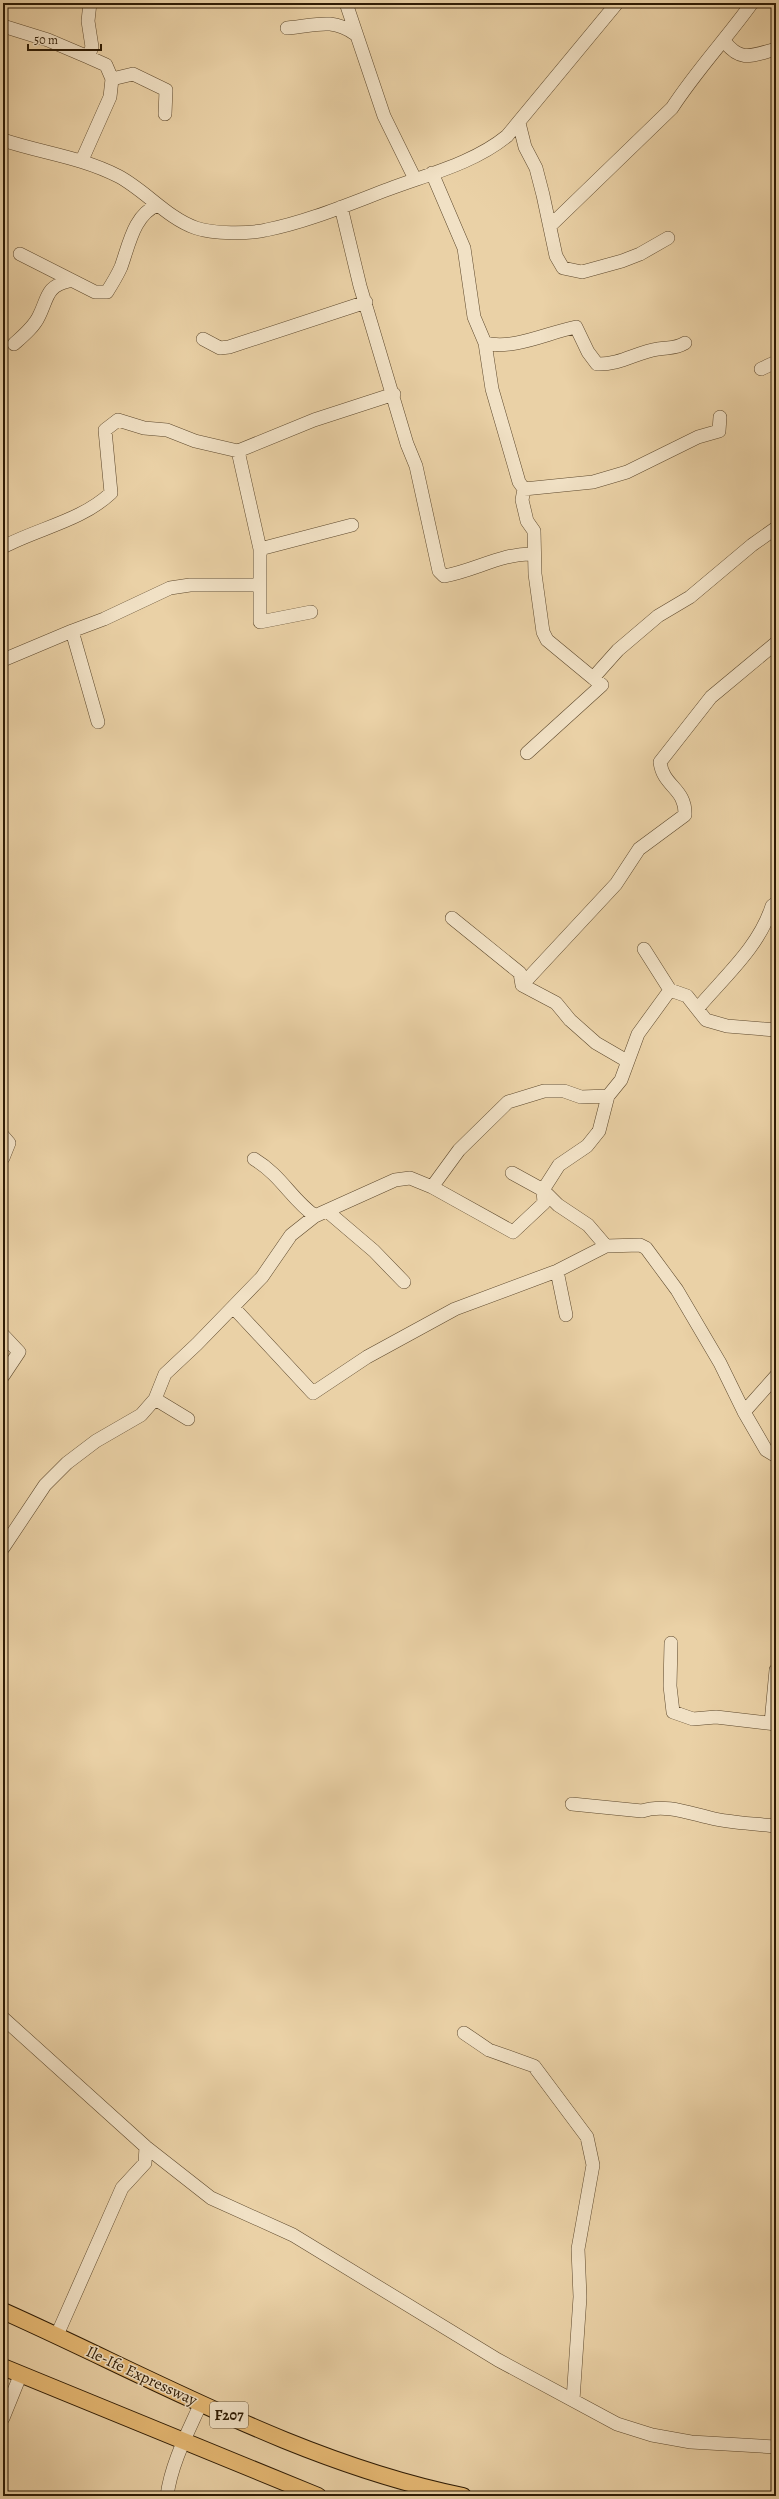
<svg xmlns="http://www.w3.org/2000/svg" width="779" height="2499" font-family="Alegreya,serif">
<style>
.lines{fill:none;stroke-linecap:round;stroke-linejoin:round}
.minor-casing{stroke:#5d482c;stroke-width:14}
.major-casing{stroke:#2e1b04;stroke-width:18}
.minor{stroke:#f1e1c5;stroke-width:13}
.major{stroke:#e5b873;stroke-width:16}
.labels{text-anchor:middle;stroke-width:3;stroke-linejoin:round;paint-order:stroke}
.shield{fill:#f1e1c5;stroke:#68563e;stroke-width:1}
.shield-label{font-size:15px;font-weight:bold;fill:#2e1b04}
.street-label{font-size:16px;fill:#2e1b04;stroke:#f1e1c5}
</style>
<rect width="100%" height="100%" fill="#ead1a6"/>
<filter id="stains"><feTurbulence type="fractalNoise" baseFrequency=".005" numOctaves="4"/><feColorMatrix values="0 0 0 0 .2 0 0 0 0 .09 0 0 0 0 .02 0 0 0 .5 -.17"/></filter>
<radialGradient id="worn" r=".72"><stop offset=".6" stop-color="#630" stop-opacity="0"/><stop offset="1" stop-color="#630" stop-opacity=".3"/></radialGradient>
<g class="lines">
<defs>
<path id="minor" d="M346,3L384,116L415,179
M3,26L48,40L88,57L92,47L88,21L90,3
M287,28C315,26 331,17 355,34
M725,42C741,63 753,55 776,49
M112,79L133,74L166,90L165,114
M519,123L525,147L536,168L543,195L556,256L563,268L582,272L622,261L640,254L668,238
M3,140C42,153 81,157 118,176C145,190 167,218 196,228C214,234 248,234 266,230C307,222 349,204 389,189C429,174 474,163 507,136L617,3
M82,160L110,97L112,79L106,65L88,57
M432,173L464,248L474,317L485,343C514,350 546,333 576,327L588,352L597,364C620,365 637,352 658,349C669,347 675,349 685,343
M341,207L360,286L407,444L416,466L439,571L444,576C474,571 502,553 533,554
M550,226L672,108C696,71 726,39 752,3
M20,254L95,292H107C112,284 117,276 121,267C129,245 134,214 158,205
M203,339L220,348L229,347L366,302
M485,343L492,389L519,482L524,489L593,482L627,472L698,437L719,431L720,417
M14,344C23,336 34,327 39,316C48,298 46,286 69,281
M761,369L776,362
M238,451L260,549V622L311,612
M524,489L522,500L527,521L534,531L535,574L543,632L547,640L593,678L618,650L658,616L690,597L752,545L776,528
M3,547C39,528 81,521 111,493L105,430L118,420L144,428L167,430L195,441L238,451L314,420L394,394
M260,549L352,525
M72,631L104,619L170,588L190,585H259
M3,660L72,631L98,722
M527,753L602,685L593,678
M452,918L520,973L522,985L556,1003L570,1020L596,1043L627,1061
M644,949L670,990
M522,985L616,884L639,849L685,815C686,788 663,787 660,762L711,697L776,643
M698,1008C725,976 759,947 772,906L776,903
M3,1136L9,1143L3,1158
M254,1159C282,1176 291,1199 315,1216
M512,1173L543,1190L559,1165L587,1146L599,1131L608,1096L621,1080L638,1034L670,990L687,996L706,1020L727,1026L776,1030
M432,1187L459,1150L508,1102L544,1091H564L581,1097L608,1096
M327,1211L374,1251L404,1282
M606,1246L640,1245L646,1248L677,1290L720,1363L744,1412L766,1450L776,1456
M557,1271L566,1315
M3,1335L19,1352L3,1376
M155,1399L188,1419
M744,1412L776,1376
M3,1548L45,1485L67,1463L96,1441L141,1415L155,1399L165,1374L197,1344L262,1277L291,1235L315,1216L395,1180L410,1178L432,1187L513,1232L544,1203L543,1190L558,1205L588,1225L606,1246L557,1271L455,1309L367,1357L313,1393L233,1307
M671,1643L670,1686L673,1712L693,1719L716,1717L776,1724
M771,1723L776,1670
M572,1804L642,1811C666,1803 691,1814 715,1819C735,1823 756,1824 776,1826
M3,2018L146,2147L211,2198L293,2235L498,2360L617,2424L652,2435L691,2442L776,2447
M464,2033L489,2050L534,2066L587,2137L593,2165L578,2249L580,2297L573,2400
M57,2335L122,2188L145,2163L146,2147
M3,2418L20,2376
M167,2496C171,2464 188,2432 201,2403"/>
<path id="major" d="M3,2311C153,2378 301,2463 463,2496
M3,2367L318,2496"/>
</defs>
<use href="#minor" class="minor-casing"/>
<use href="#major" class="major-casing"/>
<use href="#minor" class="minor"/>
<use href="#major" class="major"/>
</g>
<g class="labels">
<rect class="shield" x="210" y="2402" width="38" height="26" rx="3"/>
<g class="shield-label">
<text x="229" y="2420">F207</text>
</g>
<g class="street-label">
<text transform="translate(142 2375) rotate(25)" y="6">Ile-Ife Expressway</text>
</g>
</g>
<rect width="779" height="2499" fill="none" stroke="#ead1a6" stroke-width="16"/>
<rect x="4" y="4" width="771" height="2491" fill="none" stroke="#2e1b04" stroke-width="2"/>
<rect x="8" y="8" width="763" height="2483" fill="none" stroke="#2e1b04"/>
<path d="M28 44v6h73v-6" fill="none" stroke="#2e1b04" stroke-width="2"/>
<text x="34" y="44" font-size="12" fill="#2e1b04" stroke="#f1e1c5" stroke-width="3" paint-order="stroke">50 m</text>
<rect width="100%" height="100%" filter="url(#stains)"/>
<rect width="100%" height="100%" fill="url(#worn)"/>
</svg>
